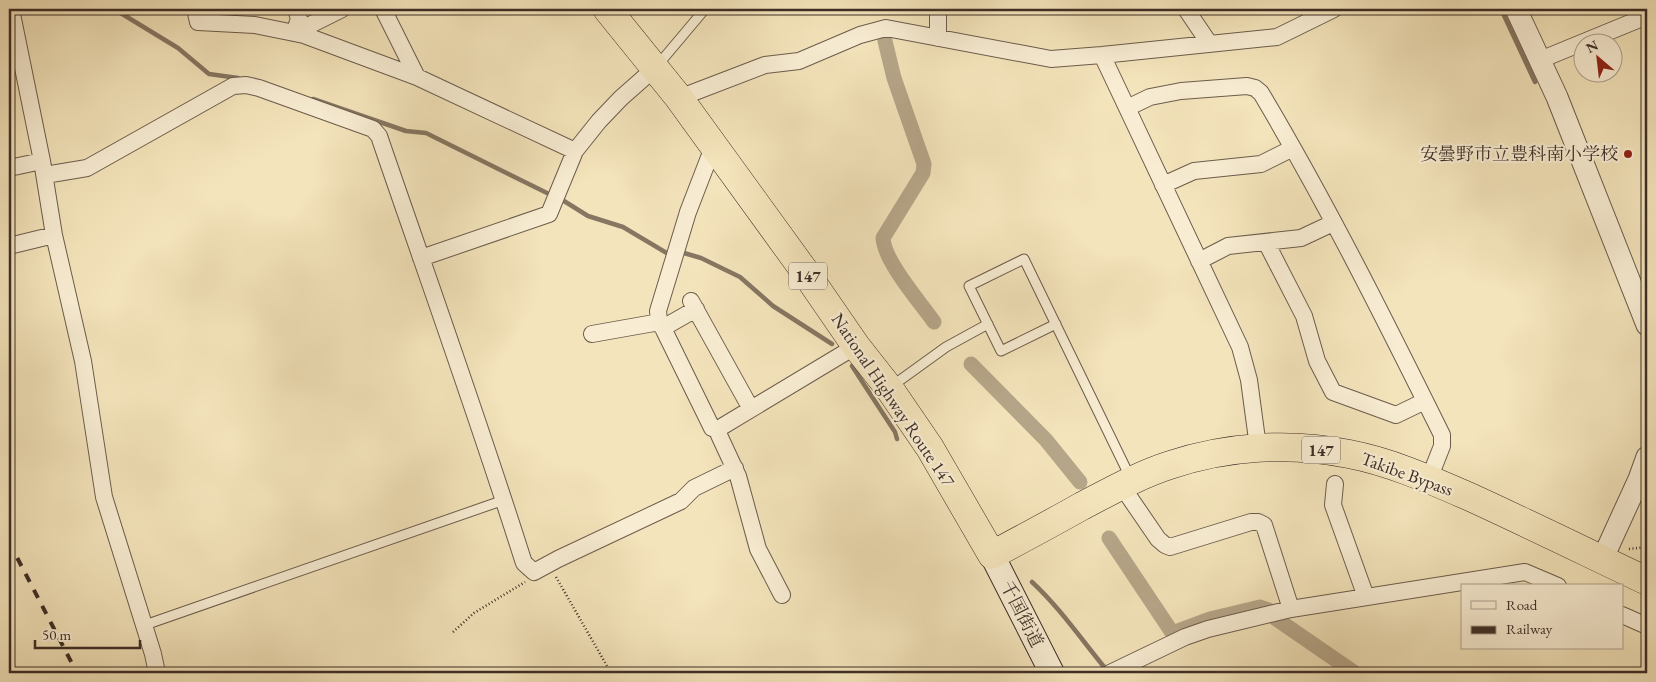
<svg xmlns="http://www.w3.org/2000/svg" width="1656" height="682" font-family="'EB Garamond','Noto Serif JP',serif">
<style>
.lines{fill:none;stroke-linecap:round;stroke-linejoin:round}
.stream{stroke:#867662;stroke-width:4.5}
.canal{stroke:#b6a689;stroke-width:15}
.service-casing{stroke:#6b5c4c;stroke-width:11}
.minor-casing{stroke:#6b5c4c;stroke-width:18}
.tertiary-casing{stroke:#6b5c4c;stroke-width:23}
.secondary-casing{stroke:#3d2e27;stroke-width:26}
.trunk-casing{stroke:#3d2e27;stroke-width:29}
.path{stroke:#3d2e27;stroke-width:2.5;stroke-dasharray:1 2.5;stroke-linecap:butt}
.service{stroke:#f8edd3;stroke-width:9}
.minor{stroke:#f8edd3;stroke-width:16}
.tertiary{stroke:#f8edd3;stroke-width:21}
.secondary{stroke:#f8edd3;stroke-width:24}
.trunk{stroke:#f4e4bb;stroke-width:28}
.rail{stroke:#3d2e27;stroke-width:4;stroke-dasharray:9 9;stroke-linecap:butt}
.poi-dot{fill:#8f2418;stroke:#f8edd3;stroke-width:2}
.labels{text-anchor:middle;stroke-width:4.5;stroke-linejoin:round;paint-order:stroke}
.shield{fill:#f8edd3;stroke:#75675b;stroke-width:1}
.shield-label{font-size:16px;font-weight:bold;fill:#3d2e27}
.poi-label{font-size:18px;fill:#3d2e27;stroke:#f8edd3;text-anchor:end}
.street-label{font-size:18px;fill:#3d2e27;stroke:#f8edd3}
</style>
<rect width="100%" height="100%" fill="#f4e4bb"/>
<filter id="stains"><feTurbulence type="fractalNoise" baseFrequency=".004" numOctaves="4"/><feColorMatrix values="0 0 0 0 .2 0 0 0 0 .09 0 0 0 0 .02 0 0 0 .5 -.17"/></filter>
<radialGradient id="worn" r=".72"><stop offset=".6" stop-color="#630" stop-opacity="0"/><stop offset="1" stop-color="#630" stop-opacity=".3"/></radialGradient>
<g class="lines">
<path class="stream" d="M114,9L178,48L209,74L238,78
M1501,9L1535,82
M313,99L406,131L426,133L547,193
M564,201L588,216L623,227L670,255
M679,253H684L701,258L740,277L773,306L832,344
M852,366L895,432L897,439
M1032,582C1060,608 1081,639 1105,668"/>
<path class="canal" d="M885,41L894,78L924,164L923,173L883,238C884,261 920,302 934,322
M971,364L1046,440L1080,482
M1109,538L1171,631L1175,632L1210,619L1260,607L1269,610
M1275,618L1355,673"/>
<defs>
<path id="service" d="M657,66L705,9
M1056,324L1001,351L969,286L1024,259L1130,477
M892,386L946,347L988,324
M145,625L504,500"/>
<path id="minor" d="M11,9L42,161L54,235L83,361L104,497L153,654L157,673
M195,9L198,22L255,25L304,35L417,77L575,151
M383,9L417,77
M938,9V38
M1186,9L1209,43
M294,33L342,9
M294,33L299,19L296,9
M1102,55L1240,347L1249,380L1258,447
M1540,60L1647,16
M679,98L765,65L799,61L860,35L886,28L1051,59L1102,55L1277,37L1334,9
M1127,108L1150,97L1181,91L1247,86L1255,88L1261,93C1327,204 1385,320 1442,435V446L1429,479
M716,150L710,155L688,212L658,311L659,320L712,428L718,429
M9,168L42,161
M45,175L87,168L233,86L246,85L259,88L373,129L379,136C427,276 477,415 522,557L524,563L534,572L558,559L681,501L694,488L735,468
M1163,185L1194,171L1261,164L1293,148
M1266,242L1304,316L1317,361L1333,392L1396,415L1425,401
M9,246L54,235
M421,258L549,214L575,151L599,121L621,98L655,68
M1199,261L1228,246L1301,238L1333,223
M691,301L751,409
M592,334L654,323L668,325L696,309
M1335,484L1333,505L1366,597
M1121,485L1158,539L1165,545L1170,547L1251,522H1258L1264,525L1291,609
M782,595L758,549L738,476L719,435L718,429L856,346
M1622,615L1647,626
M1110,673L1185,637L1208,629L1291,609L1525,572L1558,586"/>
<path id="tertiary" d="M1516,9L1557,97L1647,325
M1602,560L1639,479L1647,457"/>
<path id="secondary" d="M992,555L1052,673"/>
<path id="trunk" d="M607,9L679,98L803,269L856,346L889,388L930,448L992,555C1022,539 1052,523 1082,506C1111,491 1139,475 1170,465C1227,446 1290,442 1349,454C1391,462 1431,480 1470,497C1529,524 1588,553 1647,581"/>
</defs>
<use href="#service" class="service-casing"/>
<use href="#minor" class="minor-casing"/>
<use href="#tertiary" class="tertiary-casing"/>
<use href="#secondary" class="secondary-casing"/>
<use href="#trunk" class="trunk-casing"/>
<path class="path" d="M1629,549L1647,547
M556,577L611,673
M453,632L474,613L525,582"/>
<use href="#service" class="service"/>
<use href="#minor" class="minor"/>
<use href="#tertiary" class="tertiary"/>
<use href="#secondary" class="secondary"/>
<use href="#trunk" class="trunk"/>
<path class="rail" d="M9,542L77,673"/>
</g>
<circle class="poi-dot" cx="1628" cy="154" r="5"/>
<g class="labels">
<g class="shield">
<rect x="789" y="262.5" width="38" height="27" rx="4"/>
<rect x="1302" y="436.5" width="38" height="27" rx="4"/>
</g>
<g class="shield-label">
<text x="808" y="282">147</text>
<text x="1321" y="456">147</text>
</g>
<g class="poi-label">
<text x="1618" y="160">安曇野市立豊科南小学校</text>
</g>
<g class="street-label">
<text transform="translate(893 400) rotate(56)" y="6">National Highway Route 147</text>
<text transform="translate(1407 474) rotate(20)" y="6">Takibe Bypass</text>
<text transform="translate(1022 614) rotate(63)" y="6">千国街道</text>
</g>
</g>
<rect width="1656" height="682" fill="none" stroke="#f4e4bb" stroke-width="30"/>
<rect x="10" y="10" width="1636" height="662" fill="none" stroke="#3d2e27" stroke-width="2.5"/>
<rect x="15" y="15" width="1626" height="652" fill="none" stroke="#3d2e27"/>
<rect x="1461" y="584" width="162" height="65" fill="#f8edd3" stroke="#ada18e"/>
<rect x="1471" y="601" width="25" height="8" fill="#f8edd3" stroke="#ada18e"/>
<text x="1506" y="610" font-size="15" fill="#3d2e27">Road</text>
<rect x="1471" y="626" width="25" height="8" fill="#3d2e27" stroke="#ada18e"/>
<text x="1506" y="634" font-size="15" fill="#3d2e27">Railway</text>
<g transform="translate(1598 58) rotate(332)"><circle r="24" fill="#f8edd3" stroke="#ada18e"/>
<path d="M0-4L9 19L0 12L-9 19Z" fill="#8f2418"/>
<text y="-8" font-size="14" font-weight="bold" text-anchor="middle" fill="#3d2e27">N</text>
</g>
<path d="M35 640v8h105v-8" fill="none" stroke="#3d2e27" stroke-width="2.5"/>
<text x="42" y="640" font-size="15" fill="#3d2e27" stroke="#f8edd3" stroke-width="4" paint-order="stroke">50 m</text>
<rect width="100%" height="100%" filter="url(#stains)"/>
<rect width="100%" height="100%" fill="url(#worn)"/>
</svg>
